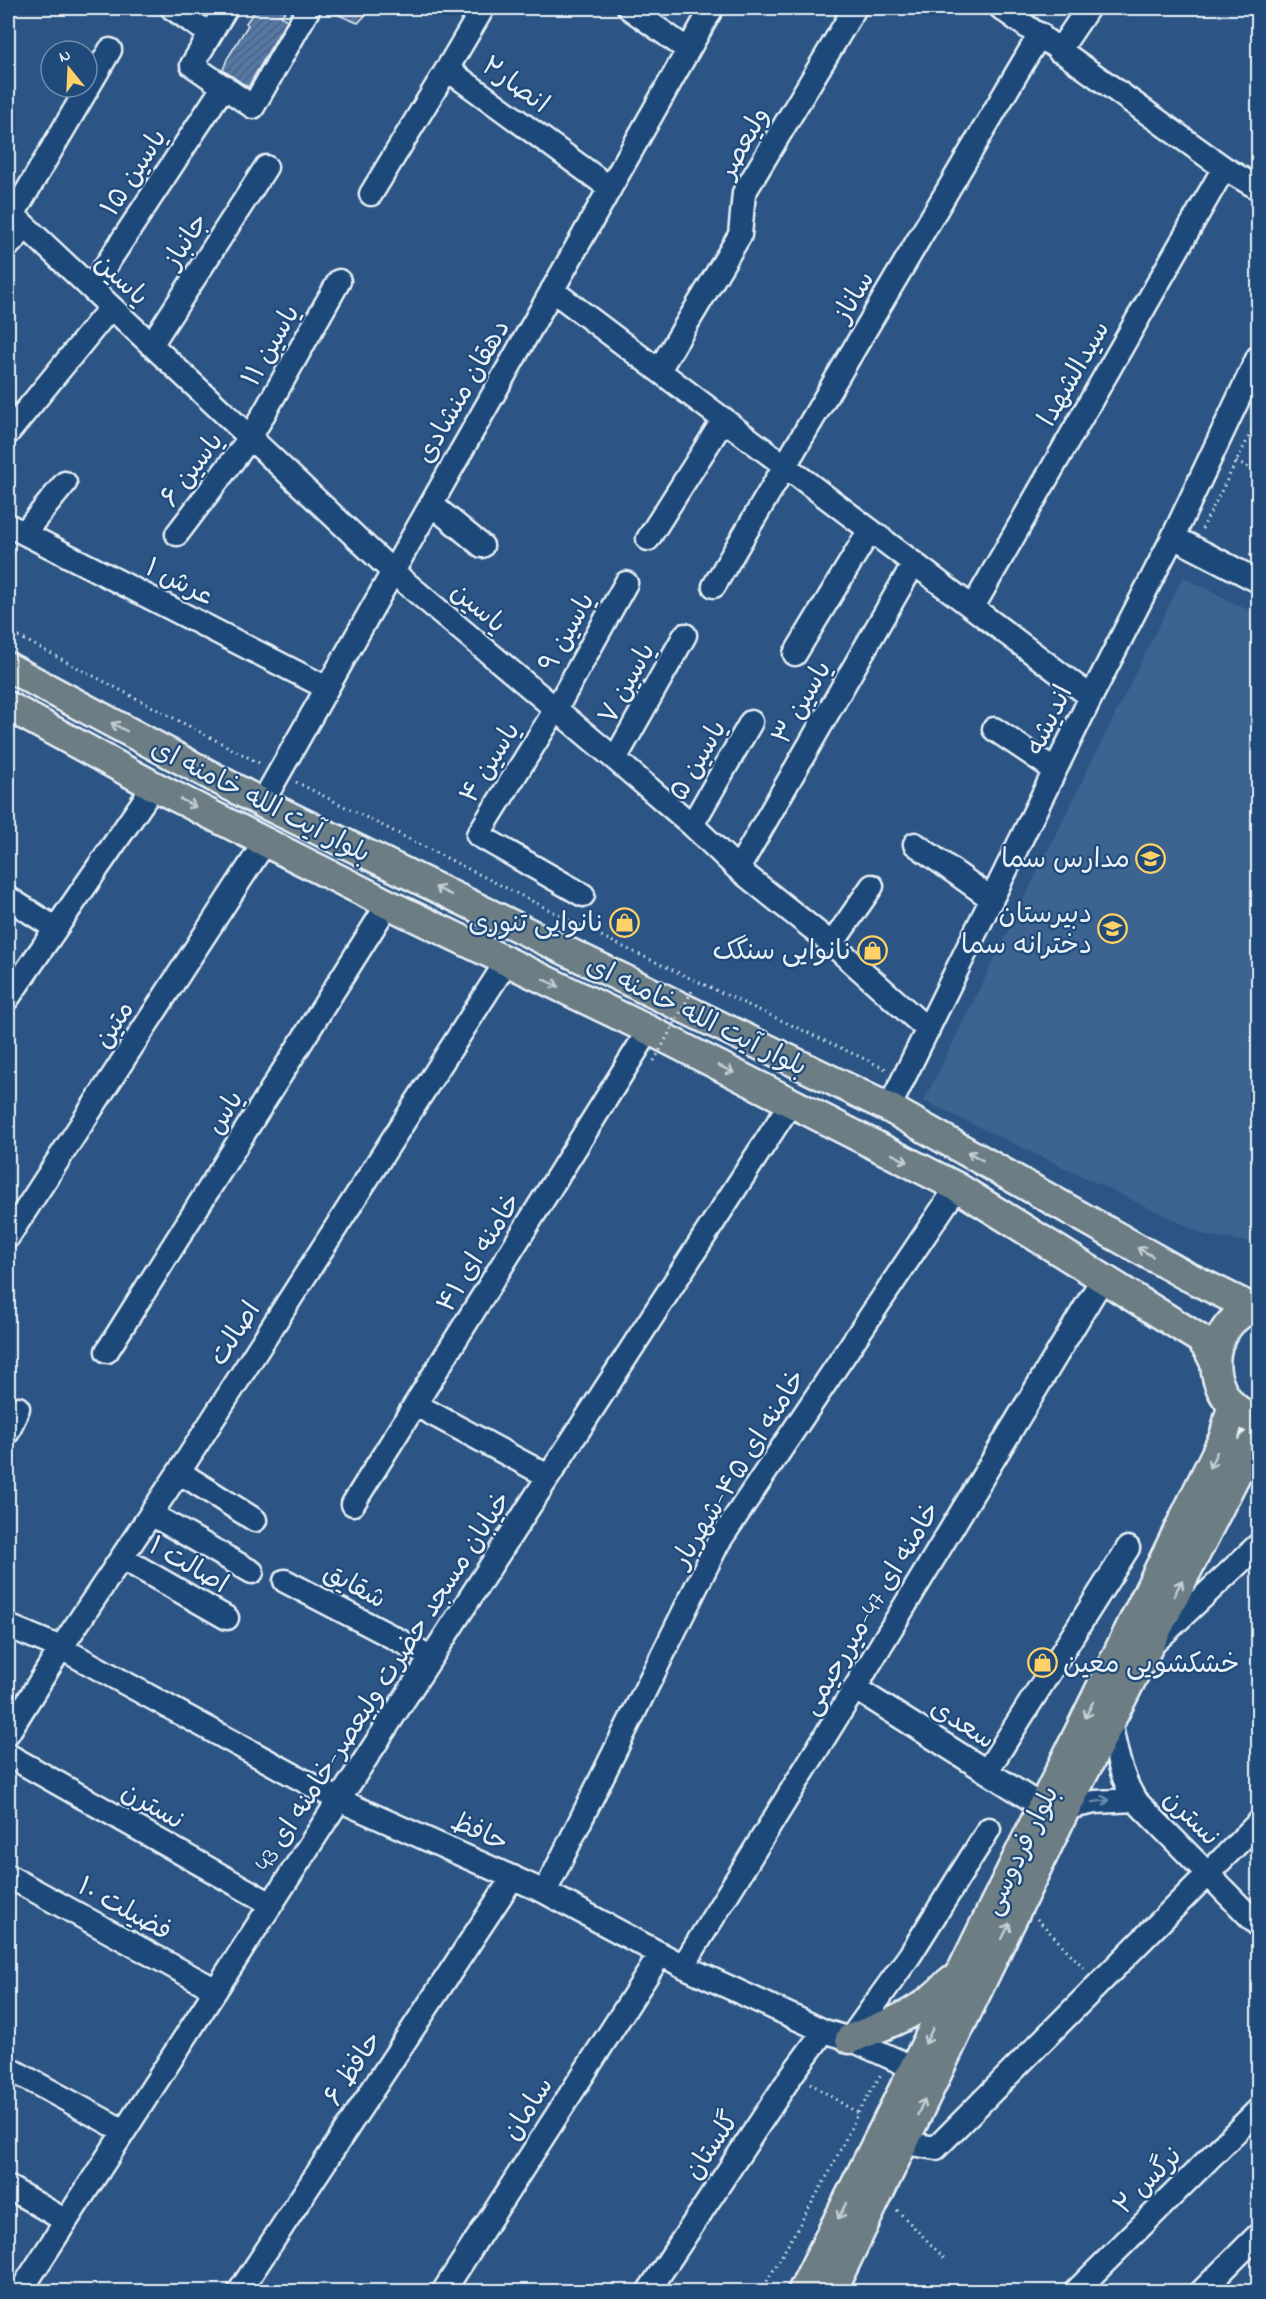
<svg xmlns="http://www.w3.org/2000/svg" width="1266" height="2299" font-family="'Indie Flower','Playpen Sans Arabic',sans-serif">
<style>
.built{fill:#3c6390}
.building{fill:url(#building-hatch);stroke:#e8f1f8;stroke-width:1.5}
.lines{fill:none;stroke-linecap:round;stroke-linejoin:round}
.minor-casing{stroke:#e8f1f8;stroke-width:27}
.major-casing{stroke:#e8f1f8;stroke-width:33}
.path{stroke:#e8f1f8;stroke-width:3;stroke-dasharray:1.5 4.5;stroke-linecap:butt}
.minor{stroke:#1f4a7a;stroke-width:22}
.major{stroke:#6d7d84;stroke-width:28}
.path-bridge{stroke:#e8f1f8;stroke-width:3;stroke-dasharray:1.5 4.5;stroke-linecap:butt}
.oneway{stroke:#c3ced5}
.oneway2{stroke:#6f8dac}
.labels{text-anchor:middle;stroke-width:4.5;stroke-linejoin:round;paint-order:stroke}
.street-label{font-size:27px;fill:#e8f1f8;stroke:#1f4a7a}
.poi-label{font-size:27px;fill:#e8f1f8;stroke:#1f4a7a;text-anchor:end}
</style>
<defs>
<pattern id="building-hatch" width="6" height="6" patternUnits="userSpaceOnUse" patternTransform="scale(1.5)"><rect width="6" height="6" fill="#5478a4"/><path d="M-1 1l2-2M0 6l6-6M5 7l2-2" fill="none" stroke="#4e627c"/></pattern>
</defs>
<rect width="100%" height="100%" fill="#2c5585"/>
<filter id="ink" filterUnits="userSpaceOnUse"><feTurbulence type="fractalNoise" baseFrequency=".0167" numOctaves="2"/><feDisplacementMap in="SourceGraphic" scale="12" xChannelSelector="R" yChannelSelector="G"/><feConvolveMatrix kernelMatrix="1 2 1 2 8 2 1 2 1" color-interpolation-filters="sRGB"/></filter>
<g filter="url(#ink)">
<path class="built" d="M1183,577L1258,615V1238L1247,1242L1208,1236L924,1101Z"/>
<path class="building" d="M257,8H288L281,16L287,20L248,87L223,70L227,59L248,25L246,23Z
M322,8H372L358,23Z"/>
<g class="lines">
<defs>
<path id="minor" d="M172,8L210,34
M226,8L192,65L253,107L309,8
M483,8L447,69L610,188
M629,8L688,50
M1001,8L1224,168L1258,188
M1059,51L1088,8
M371,194L447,69
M8,210L393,572L615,759L692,825L738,869L832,944L928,1030
M13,215L110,50
M8,246L26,227
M91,288L224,86
M552,290L1091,697
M151,345L266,167
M659,370L740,235L744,193L855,8
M8,433L111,307
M431,504L482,546
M8,525L327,688
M24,533L65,483
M177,534L250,438L339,281
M1173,537L1258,581
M648,539L724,419
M714,586L1040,34
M973,607L1224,168
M795,654L870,530
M994,729L1055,770
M615,759L685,635
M262,803L712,8
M692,825L751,722
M915,844L992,899
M738,869L914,563
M583,895L478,835L556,709L626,583
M8,898L55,928
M832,944L872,886
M8,998L154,786
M889,1108L1091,697L1173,537L1258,357
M8,1237L265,842
M107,1351L388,904
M416,1405L548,1476
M8,1432L18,1408
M179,1472L255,1520
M353,1504L649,1030
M151,1514L252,1572
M122,1558L227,1618
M285,1581L431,1657
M8,1626L61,1648L339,1800L545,1892L683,1966L824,2031L850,2039L927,2074
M1154,1643L1258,1545
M855,1688L1041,1806
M1110,1722C1116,1750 1120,1776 1135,1800L1258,1925
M8,1733L61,1648L179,1472L507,961
M8,1755L271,1904
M987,1771L1128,1548
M1066,1808L1095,1802L1135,1800
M8,1876L216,1990
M545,1892L718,1543L957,1187
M683,1966L855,1688L1103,1278
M850,2039L910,1955L989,1829
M8,2068L124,2131
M905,2143L936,2148L1258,1823
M8,2187L66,2221
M20,2292L792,1101
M239,2292L513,1877
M443,2292L660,1955
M648,2292L793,2073L824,2031
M1075,2292L1258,2110
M1201,2292L1258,2235"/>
<path id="major" d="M8,667L262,803L889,1108L1185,1275L1252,1308
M8,706L154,786L388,904L649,1030L957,1187L1200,1339L1208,1349L1215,1363
M1258,1306C1201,1324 1201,1401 1258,1421
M850,2039C890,2023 919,2015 949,1982
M802,2292L914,2068L1224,1437L1232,1406
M831,2292L1066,1808L1249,1449L1258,1439"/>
</defs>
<use href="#minor" class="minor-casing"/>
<use href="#major" class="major-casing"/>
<path class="path" d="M1236,462L1258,472
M1202,529L1258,419
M1250,556L1258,539
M8,564L15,550
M8,631L261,764
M296,782L621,946L886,1069
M1037,1919L1086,1970
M810,2083L857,2113
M897,2210L946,2260
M761,2292L830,2171L858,2113L881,2074"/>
<use href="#minor" class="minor"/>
<use href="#major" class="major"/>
<path class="path-bridge" d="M654,1061L693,989"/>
</g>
<defs><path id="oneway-shaft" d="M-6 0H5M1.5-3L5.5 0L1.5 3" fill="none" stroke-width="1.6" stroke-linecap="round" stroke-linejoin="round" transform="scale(1.5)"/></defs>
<g class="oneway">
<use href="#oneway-shaft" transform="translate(119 727) rotate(-152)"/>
<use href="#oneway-shaft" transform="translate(188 803) rotate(27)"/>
<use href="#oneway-shaft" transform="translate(443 891) rotate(-154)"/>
<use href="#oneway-shaft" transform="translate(551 983) rotate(26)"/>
<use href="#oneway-shaft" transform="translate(726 1069) rotate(26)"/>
<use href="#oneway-shaft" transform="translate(975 1156) rotate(-151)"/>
<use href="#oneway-shaft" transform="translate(900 1158) rotate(27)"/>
<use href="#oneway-shaft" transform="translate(1145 1252) rotate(-151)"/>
<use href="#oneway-shaft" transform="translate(1213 1460) rotate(116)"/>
<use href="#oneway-shaft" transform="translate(1178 1588) rotate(-63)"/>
<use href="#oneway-shaft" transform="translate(1089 1710) rotate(116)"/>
<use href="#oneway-shaft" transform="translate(1006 1931) rotate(-64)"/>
<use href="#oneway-shaft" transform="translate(929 2036) rotate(116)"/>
<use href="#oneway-shaft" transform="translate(921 2107) rotate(-66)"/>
<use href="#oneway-shaft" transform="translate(842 2211) rotate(117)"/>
</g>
<use class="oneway2" href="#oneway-shaft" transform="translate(1101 1801) rotate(-7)"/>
</g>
<defs>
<symbol id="school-ring" viewBox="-11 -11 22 22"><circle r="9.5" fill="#1f4a7a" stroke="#ffd166" stroke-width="1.5"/><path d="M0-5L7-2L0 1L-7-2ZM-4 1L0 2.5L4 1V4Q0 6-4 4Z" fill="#ffd166"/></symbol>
<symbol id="shop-ring" viewBox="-11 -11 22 22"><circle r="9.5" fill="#1f4a7a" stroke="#ffd166" stroke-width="1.5"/><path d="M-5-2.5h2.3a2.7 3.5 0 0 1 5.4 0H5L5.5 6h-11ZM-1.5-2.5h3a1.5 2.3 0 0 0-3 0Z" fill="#ffd166"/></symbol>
</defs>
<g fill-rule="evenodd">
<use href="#school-ring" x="1134" y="842" width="33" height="33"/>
<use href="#shop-ring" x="608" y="906" width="33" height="33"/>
<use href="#school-ring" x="1096" y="912" width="33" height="33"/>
<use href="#shop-ring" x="856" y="934" width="33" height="33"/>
<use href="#shop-ring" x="1026" y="1646" width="33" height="33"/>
</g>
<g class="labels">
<g class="street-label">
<text transform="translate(516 84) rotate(36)" y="9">انصار۲</text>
<text transform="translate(743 142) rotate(-61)" y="9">ولیعصر</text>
<text transform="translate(133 172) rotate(-57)" y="9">یاسین ۱۵</text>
<text transform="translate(185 240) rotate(-57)" y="9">جانباز</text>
<text transform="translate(122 279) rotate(43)" y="9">یاسین</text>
<text transform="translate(853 296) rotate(-59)" y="9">ساناز</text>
<text transform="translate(270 345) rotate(-60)" y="9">یاسین ۱۱</text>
<text transform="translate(1073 373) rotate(-60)" y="9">سیدالشهدا</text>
<text transform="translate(462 391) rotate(-60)" y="9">دهقان منشادی</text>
<text transform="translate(191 469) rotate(-53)" y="9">یاسین ۶</text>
<text transform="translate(180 581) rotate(27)" y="9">عرش ۱</text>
<text transform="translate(479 607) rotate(40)" y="9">یاسین</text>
<text transform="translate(566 632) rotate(-61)" y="9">یاسین ۹</text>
<text transform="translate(626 683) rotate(-61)" y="9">یاسین ۷</text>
<text transform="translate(801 702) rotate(-60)" y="9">یاسین ۳</text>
<text transform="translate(1048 720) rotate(-64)" y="9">اندیشه</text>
<text transform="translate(697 760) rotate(-60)" y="9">یاسین ۵</text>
<text transform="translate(489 762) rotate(-58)" y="9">یاسین ۴</text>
<text transform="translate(261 800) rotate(27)" y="9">بلوار آیت الله خامنه ای</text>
<text transform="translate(697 1015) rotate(26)" y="9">بلوار آیت الله خامنه ای</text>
<text transform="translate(113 1024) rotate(-57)" y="9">متین</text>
<text transform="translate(224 1112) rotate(-58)" y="9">یاس</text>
<text transform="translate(478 1252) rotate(-58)" y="9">خامنه ای ۴۱</text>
<text transform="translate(234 1333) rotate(-57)" y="9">اصالت</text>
<text transform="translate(738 1468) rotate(-58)" y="9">خامنه ای ۴۵-شهریار</text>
<text transform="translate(189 1564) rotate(30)" y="9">اصالت ۱</text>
<text transform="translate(355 1585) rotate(28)" y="9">شقایق</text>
<text transform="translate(870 1608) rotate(-59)" y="9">خامنه ای 47-میررحیمی</text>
<text transform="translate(382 1681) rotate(-57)" y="9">خیابان مسجد حضرت ولیعصر-خامنه ای 43</text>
<text transform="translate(963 1723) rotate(32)" y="9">سعدی</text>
<text transform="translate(153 1805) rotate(30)" y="9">نسترن</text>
<text transform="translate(1192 1817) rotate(45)" y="9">نسترن</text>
<text transform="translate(480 1831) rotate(24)" y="9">حافظ</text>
<text transform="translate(1020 1850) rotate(-64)" y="9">بلوار فردوسی</text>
<text transform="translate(125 1908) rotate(29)" y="9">فضیلت ۱۰</text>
<text transform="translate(352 2068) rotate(-57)" y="9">حافظ ۶</text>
<text transform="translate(527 2108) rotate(-57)" y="9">سامان</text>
<text transform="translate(711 2145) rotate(-56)" y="9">گلستان</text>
<text transform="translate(1147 2180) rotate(-45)" y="9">نرگس ۲</text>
</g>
<g class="poi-label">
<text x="1130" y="867">مدارس سما</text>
<text x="1092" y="922">دبیرستان<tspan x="1092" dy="31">دخترانه سما</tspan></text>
<text x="604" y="931">نانوایی تنوری</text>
<text x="852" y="959">نانوایی سنگک</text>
<text x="1063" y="1672" text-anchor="start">خشکشویی معین</text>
</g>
</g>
<rect width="1266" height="2299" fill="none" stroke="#1f4a7a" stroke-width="30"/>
<rect x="15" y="15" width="1236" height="2269" fill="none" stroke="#e8f1f8" stroke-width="2" filter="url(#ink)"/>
<g transform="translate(69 69) rotate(342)"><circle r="28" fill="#1f4a7a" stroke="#6f8dac" stroke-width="1.5"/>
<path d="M0-4.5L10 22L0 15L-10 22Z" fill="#ffd166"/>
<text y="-9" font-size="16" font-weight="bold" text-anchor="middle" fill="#e8f1f8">N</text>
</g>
</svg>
